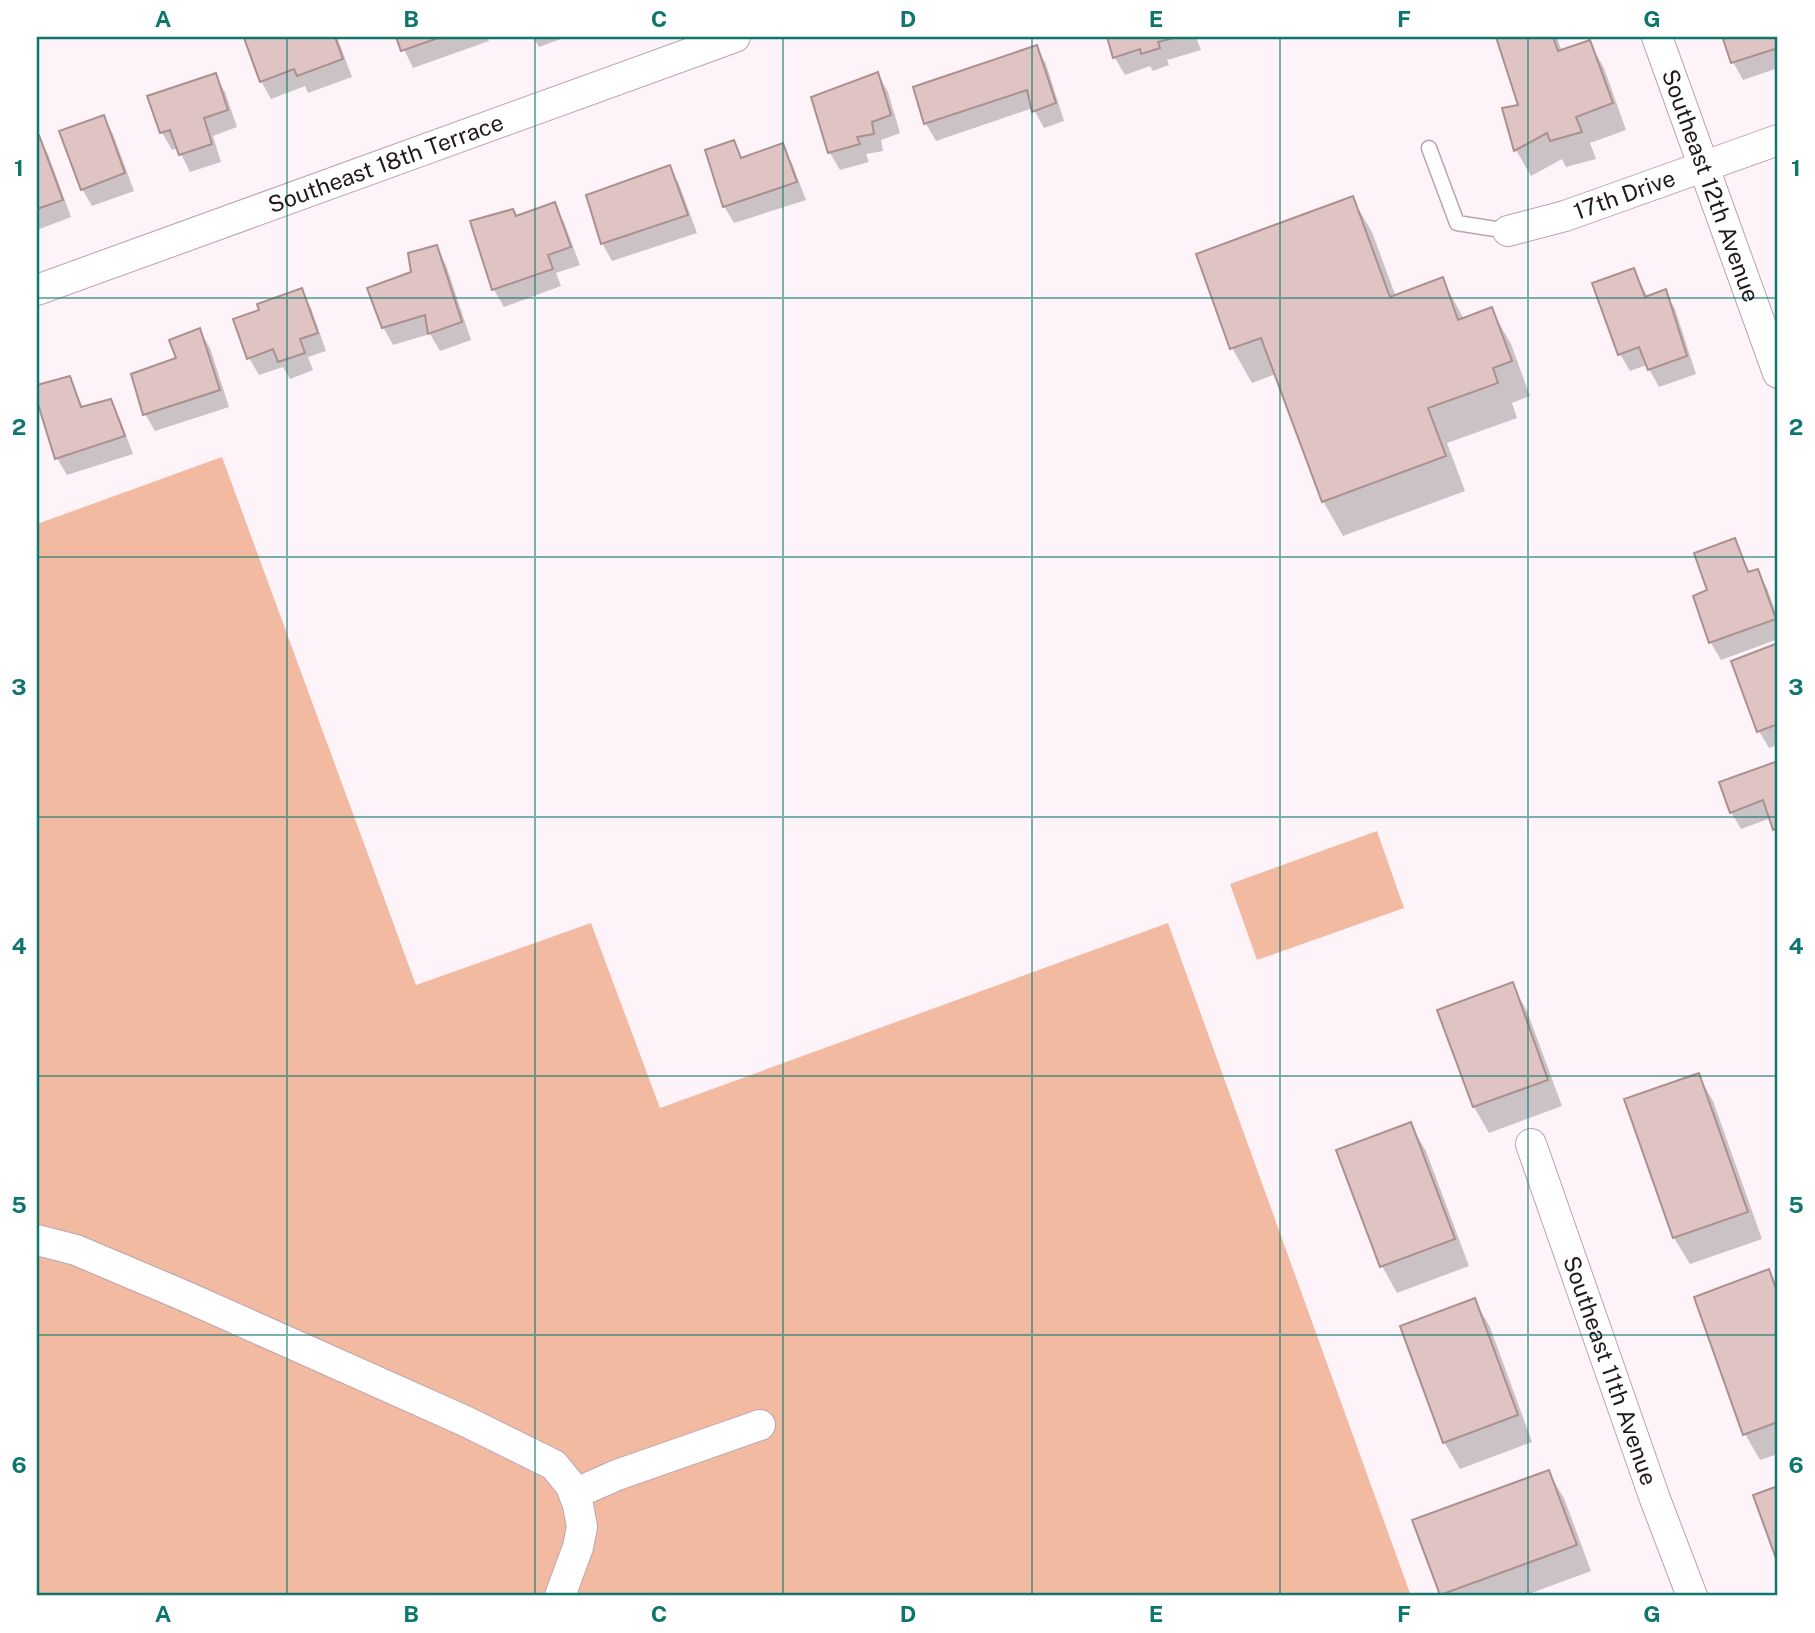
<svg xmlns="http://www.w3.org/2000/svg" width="1815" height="1633" font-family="'Public Sans',sans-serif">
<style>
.green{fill:#f2baa1}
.shadow{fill:#0003}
.building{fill:#e0c3c3;stroke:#ab9090;stroke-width:2}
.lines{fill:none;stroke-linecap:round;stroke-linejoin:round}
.lane-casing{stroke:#bca3ae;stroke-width:17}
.street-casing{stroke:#bca3ae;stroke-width:32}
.lane{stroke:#fff;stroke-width:14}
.street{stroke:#fff;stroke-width:30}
.grid{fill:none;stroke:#0f766e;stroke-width:2;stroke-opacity:0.55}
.labels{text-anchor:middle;stroke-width:5;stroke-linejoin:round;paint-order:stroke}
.street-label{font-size:23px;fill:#22181c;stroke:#fff}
.neatline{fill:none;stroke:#0f766e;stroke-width:2.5}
.grid-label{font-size:23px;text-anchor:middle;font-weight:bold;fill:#0f766e}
</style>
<rect width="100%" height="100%" fill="#fef3f8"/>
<path class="green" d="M222,457L416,985L591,923L660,1108L1168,923L1411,1596H37V524Z
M1377,831L1404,908L1257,960L1230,884Z"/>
<path class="shadow" d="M253,37H337L352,77L308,93L305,86L271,99L261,81L246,39Z
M398,37H487L489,41L413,68Z
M533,37H566L539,47Z
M1108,37H1196L1201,50L1167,60L1169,65L1153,71L1150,66L1125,75L1115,58Z
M1498,37H1557L1562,52L1589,42L1604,68L1626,130L1590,143L1596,159L1566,167L1562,159L1531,176L1516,150L1504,109L1521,106Z
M1735,37H1778V68L1743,80L1733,62L1725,40Z
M1036,47L1046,64L1064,121L1044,128L1033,108L936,141L926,124L915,88Z
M878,74L888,92L900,133L881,140L883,151L866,154L869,162L840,170L830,153L813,98Z
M215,75L225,92L237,127L213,136L221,162L190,172L178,148L172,150L162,133Z
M103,117L113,134L134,191L92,206L82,189Z
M37,137L48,154L71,217L37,230Z
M733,142L743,159L782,145L792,163L806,200L734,223L724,206Z
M669,167L679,184L697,233L612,261L602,243Z
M1352,198L1372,232L1396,297L1442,279L1464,319L1491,309L1511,344L1530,396L1512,403L1517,418L1447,443L1465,491L1343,536L1323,501L1276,374L1252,383L1232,348L1198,255Z
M554,204L564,222L580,265L556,273L561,286L504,307L494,290L472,222L516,218Z
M436,247L446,265L471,340L440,351L430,334L393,345L383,327L413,273Z
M1634,270L1648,298L1665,292L1675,309L1696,374L1659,387L1647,365L1630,371L1620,354Z
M301,290L311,308L326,351L308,357L313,370L290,379L283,367L259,375L249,358L261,311Z
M200,331L210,348L229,407L155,431L145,414L178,359Z
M69,378L84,409L110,401L120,419L133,454L67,475L57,458L37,395V387Z
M1735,541L1750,573L1757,571L1767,588L1778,619V639L1721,660L1711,643L1695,597L1710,591Z
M1778,645V745L1769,748L1759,731L1733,662Z
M1778,763V835L1771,818L1741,829L1731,812L1721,783Z
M1512,984L1527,1011L1562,1106L1489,1133L1474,1107L1439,1011Z
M1698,1075L1713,1101L1762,1239L1690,1264L1674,1238L1626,1100Z
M1411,1125L1426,1151L1469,1266L1397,1293L1382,1266Z
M1769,1271L1778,1288V1454L1760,1460L1745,1434Z
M1475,1301L1490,1327L1532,1442L1460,1469L1444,1442Z
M1548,1472L1564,1498L1591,1571L1523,1596H1442L1415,1521Z"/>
<path class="building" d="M248,37H335L343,59L297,76L294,69L260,82L244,38Z
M396,37H441L401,51Z
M1107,37H1178L1158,42L1160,48L1141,54L1140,49L1113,58Z
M1496,37H1553L1558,51L1590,40L1613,103L1576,117L1582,132L1550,141L1547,133L1514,151L1502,108L1518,105Z
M1730,37H1778V48L1731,63L1723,39Z
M1037,45L1056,103L1032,112L1027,90L924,124L913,87Z
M878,72L891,115L872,122L874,134L857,137L860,144L828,153L811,97Z
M216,73L228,110L204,118L212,144L179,155L170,130L160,133L147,96Z
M104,115L125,173L81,190L59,131Z
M37,135H39L63,200L37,209Z
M734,140L741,158L783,143L797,182L723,207L705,150Z
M670,165L688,215L601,244L586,195Z
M1353,196L1390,297L1443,277L1458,320L1492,307L1512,361L1493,368L1498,383L1428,408L1446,456L1322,502L1261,338L1230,349L1196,254Z
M555,202L571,247L548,255L553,269L492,290L470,221L513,209L516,216Z
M437,245L462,322L428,334L425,315L382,328L367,288L411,272L408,253Z
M1634,268L1645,297L1666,289L1687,356L1648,370L1639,347L1618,355L1592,283Z
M302,288L318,333L300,339L305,353L278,362L273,349L247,359L233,319L259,310L257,304Z
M200,328L220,390L143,415L131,374L176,358L169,340Z
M70,376L81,407L111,399L125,436L55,459L37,401V385Z
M1735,538L1748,572L1758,569L1776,619L1709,643L1693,596L1707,590L1694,553Z
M1778,643V724L1757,732L1731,661Z
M1778,761V828L1773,830L1763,800L1730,813L1719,782Z
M1513,982L1548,1080L1473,1107L1437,1010Z
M1699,1073L1748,1212L1673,1238L1624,1099Z
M1411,1122L1455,1239L1380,1267L1336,1150Z
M1769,1269L1778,1294V1422L1743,1435L1694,1297Z
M1475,1298L1518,1415L1443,1443L1400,1326Z
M1549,1470L1577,1545L1440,1595L1412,1520Z
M1778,1486V1564L1753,1495Z"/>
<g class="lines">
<defs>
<path id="lane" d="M1429,148L1457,223L1508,231"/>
<g id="street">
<path id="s1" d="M1657,37L1778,373"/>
<path id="s2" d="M1508,231L1565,216L1778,140"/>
<path id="s3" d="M37,290L735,37"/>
<path id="s4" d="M1531,1144L1655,1499L1692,1596"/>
<path d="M37,1240L76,1250L187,1297L465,1421L554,1465L571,1486L578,1505L582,1527L578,1547L560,1596"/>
<path d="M574,1494L617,1475L760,1425"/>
</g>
</defs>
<use href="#lane" class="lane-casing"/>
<use href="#street" class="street-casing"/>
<use href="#lane" class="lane"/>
<use href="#street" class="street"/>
</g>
<path class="grid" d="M287,37V1596M535,37V1596M783,37V1596M1032,37V1596M1280,37V1596M1528,37V1596M37,298H1778M37,557H1778M37,817H1778M37,1076H1778M37,1335H1778"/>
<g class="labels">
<g class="street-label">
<text dy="8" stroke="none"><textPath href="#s3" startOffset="371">Southeast 18th Terrace</textPath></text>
<text dy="8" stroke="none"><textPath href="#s1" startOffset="158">Southeast 12th Avenue</textPath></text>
<text dy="8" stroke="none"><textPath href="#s2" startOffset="122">17th Drive</textPath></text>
<text dy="8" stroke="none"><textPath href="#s4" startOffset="240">Southeast 11th Avenue</textPath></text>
</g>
</g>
<rect width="1815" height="1633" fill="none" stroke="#ffffff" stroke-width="77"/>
<rect x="38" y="38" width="1738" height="1556" class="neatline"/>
<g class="grid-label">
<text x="163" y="27">A</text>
<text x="411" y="27">B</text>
<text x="659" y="27">C</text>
<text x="908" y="27">D</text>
<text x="1156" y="27">E</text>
<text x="1404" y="27">F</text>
<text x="1652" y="27">G</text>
<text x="19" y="176">1</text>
<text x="1796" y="176">1</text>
<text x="19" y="435">2</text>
<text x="1796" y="435">2</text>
<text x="19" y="695">3</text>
<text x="1796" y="695">3</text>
<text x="19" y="954">4</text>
<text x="1796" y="954">4</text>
<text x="19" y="1213">5</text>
<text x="1796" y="1213">5</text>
<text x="19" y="1473">6</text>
<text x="1796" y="1473">6</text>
<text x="163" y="1622">A</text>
<text x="411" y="1622">B</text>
<text x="659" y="1622">C</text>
<text x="908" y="1622">D</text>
<text x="1156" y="1622">E</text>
<text x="1404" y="1622">F</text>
<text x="1652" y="1622">G</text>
</g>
</svg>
